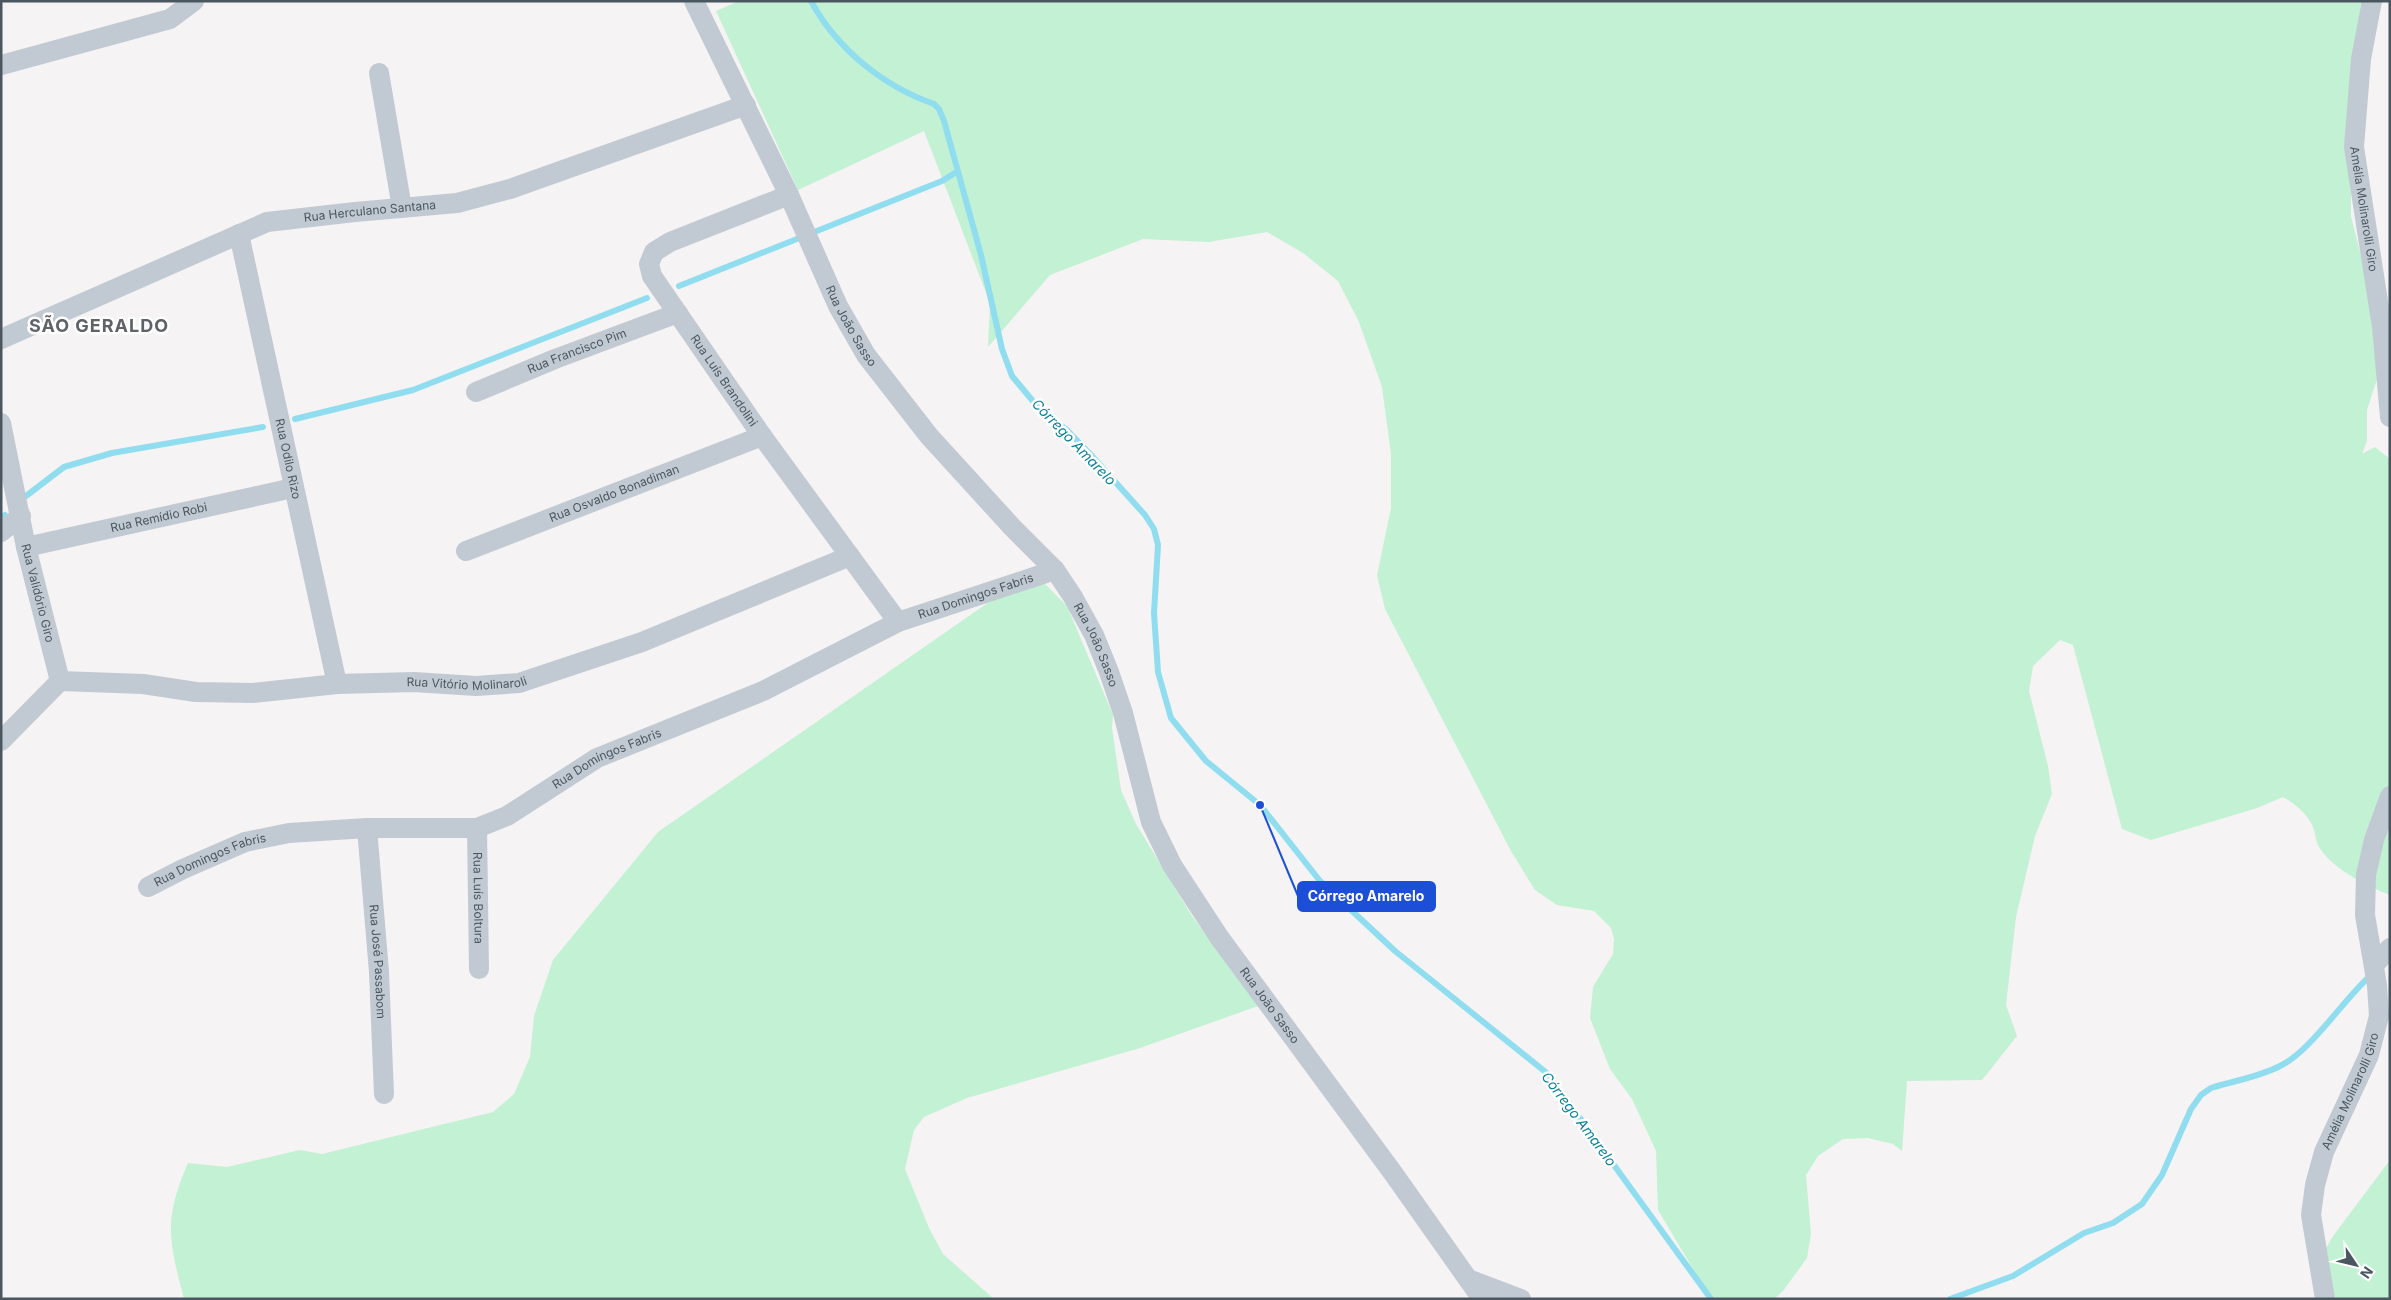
<svg xmlns="http://www.w3.org/2000/svg" width="2391" height="1300" font-family="Inter,sans-serif">
<style>
.green{fill:#c3f1d3}
.lines{fill:none;stroke-linecap:round;stroke-linejoin:round}
.stream{stroke:#8fddee;stroke-width:6}
.minor{stroke:#c1cad2;stroke-width:20}
.labels{text-anchor:middle;stroke-width:5;stroke-linejoin:round;paint-order:stroke}
.street-label{font-size:12px;fill:#4a5761;stroke:#fff}
.water-label{font-size:14px;font-style:italic;fill:#0b819b;stroke:#fff}
.district-label{font-size:18px;font-weight:bold;letter-spacing:1px;fill:#5f6368;stroke:#fff}
.leader{fill:none;stroke:#1d4ed8;stroke-width:2}
.callout-dot{fill:#1d4ed8;stroke:#fff;stroke-width:2}
.callout{fill:#1d4ed8;stroke:#1d4ed8;stroke-width:2}
.callout-label{font-size:14px;text-anchor:middle;font-weight:bold;fill:#fff}
</style>
<rect width="100%" height="100%" fill="#f5f3f3"/>
<path class="green" d="M739,1H2381L2351,135V216L2364,268L2371,312L2377,379L2367,410V441L2362,454L2375,447L2390,459V895C2368,887 2329,867 2318,845C2315,838 2315,829 2311,823C2305,812 2294,803 2283,797L2257,808L2151,840L2122,829L2073,645L2060,640L2033,666L2029,691L2048,766L2052,794L2035,836L2016,917L2006,1005L2017,1036L1982,1080L1907,1081L1902,1151L1893,1144L1868,1138L1843,1139L1818,1156L1806,1175L1811,1234L1807,1258L1783,1291L1774,1299H1711L1658,1210L1656,1151L1632,1099L1610,1069L1590,1018L1593,987L1613,954L1614,939L1611,928L1594,911L1557,905L1535,890L1511,851L1385,609L1377,575L1391,508V454L1382,387L1359,322L1338,281L1303,253L1267,232L1209,242L1143,239L1050,275L988,347L990,303L924,131L798,190L716,11Z
M1043,582L1067,606L1113,715L1112,728L1121,790L1136,824L1192,916L1258,1006L1140,1048L967,1098L924,1117L914,1130L905,1169L929,1228L943,1254L994,1299H184C169,1240 163,1221 188,1163L227,1167L300,1150L322,1154L493,1112L514,1094L530,1057L534,1016L553,960L658,832L1002,593Z
M2390,1160V1299H2336L2316,1266L2333,1236Z"/>
<g class="lines">
<path class="stream" d="M811,1C837,49 883,86 934,104L939,109L944,121L981,255L1002,349L1012,376L1042,412L1067,430L1091,455L1145,515L1154,529L1158,545L1154,613L1158,672L1171,718L1206,761L1260,805L1320,881L1395,951L1548,1074L1711,1299
M679,286L942,181L958,171
M295,419L413,390L647,298
M26,496L64,467L112,453L263,427
M1,518L5,515
M1950,1299L2013,1276L2084,1233L2113,1223L2142,1204L2162,1175L2191,1109L2201,1095L2211,1088C2233,1081 2259,1077 2280,1066C2310,1052 2343,1000 2370,976"/>
<g class="minor">
<path id="s1" d="M694,1L789,195L838,306L866,355L929,436L1012,527L1055,570L1073,597L1094,635L1109,672L1123,713L1151,822L1172,865L1219,937L1393,1173L1482,1299"/>
<path id="s2" d="M2372,1L2361,59L2354,147L2382,327L2390,417"/>
<path d="M1,65L170,19L194,1"/>
<path d="M379,73L402,208"/>
<path id="s3" d="M789,195L670,242L654,252L649,264L652,276L762,436L898,622"/>
<path id="s4" d="M239,234L337,684"/>
<path id="s5" d="M1,339L267,222L355,212L457,203L510,189L746,105"/>
<path id="s6" d="M476,392L555,359L678,313"/>
<path id="s7" d="M1,423L26,547L60,681L1,741"/>
<path d="M1,532L21,516"/>
<path id="s8" d="M26,547L293,488"/>
<path id="s9" d="M466,551L762,436"/>
<path id="s10" d="M60,681L143,684L196,692L253,693L337,684L414,682L476,686L519,683L642,642L850,556"/>
<path id="s11" d="M367,828L379,972L384,1094"/>
<path id="s12" d="M477,828L479,969"/>
<path id="s13" d="M148,887L183,869L245,842L289,833L367,828H477L507,816L597,758L763,691L898,622L1055,570"/>
<path d="M2374,965L2390,948"/>
<path d="M1468,1279L1521,1299"/>
<path id="s14" d="M2325,1299L2311,1215L2315,1185L2324,1152L2369,1055L2379,1016L2377,985L2365,915L2366,875L2374,840L2390,796"/>
</g>
</g>
<g class="labels">
<g class="street-label">
<text dy="4" stroke="none"><textPath href="#s2" startOffset="210">Amélia Molinarolli Giro</textPath></text>
<text dy="4" stroke="none"><textPath href="#s5" startOffset="394">Rua Herculano Santana</textPath></text>
<text dy="4" stroke="none"><textPath href="#s1" startOffset="361">Rua João Sasso</textPath></text>
<text dy="4" stroke="none"><textPath href="#s6" startOffset="109">Rua Francisco Pim</textPath></text>
<text dy="4" stroke="none"><textPath href="#s3" startOffset="299">Rua Luís Brandolini</textPath></text>
<text dy="4" stroke="none"><textPath href="#s4" startOffset="230">Rua Odilo Rizo</textPath></text>
<text dy="4" stroke="none"><textPath href="#s9" startOffset="159">Rua Osvaldo Bonadiman</textPath></text>
<text dy="4" stroke="none"><textPath href="#s8" startOffset="136">Rua Remídio Robi</textPath></text>
<text dy="4" stroke="none"><textPath href="#s7" startOffset="174">Rua Validório Giro</textPath></text>
<text dy="4" stroke="none"><textPath href="#s13" startOffset="892">Rua Domingos Fabris</textPath></text>
<text dy="4" stroke="none"><textPath href="#s1" startOffset="766">Rua João Sasso</textPath></text>
<text dy="4" stroke="none"><textPath href="#s10" startOffset="408">Rua Vitório Molinaroli</textPath></text>
<text dy="4" stroke="none"><textPath href="#s13" startOffset="488">Rua Domingos Fabris</textPath></text>
<text dy="4" stroke="none"><textPath href="#s13" startOffset="68">Rua Domingos Fabris</textPath></text>
<text dy="4" stroke="none"><textPath href="#s12" startOffset="70">Rua Luís Boltura</textPath></text>
<text dy="4" stroke="none"><textPath href="#s11" startOffset="134">Rua José Passabom</textPath></text>
<text dy="4" stroke="none"><textPath href="#s1" startOffset="1171">Rua João Sasso</textPath></text>
<text dy="4" stroke="none"><textPath href="#s14" startOffset="216">Amélia Molinarolli Giro</textPath></text>
</g>
<g class="water-label">
<text transform="translate(1074 442) rotate(46)" y="5">Córrego Amarelo</text>
<text transform="translate(1579 1119) rotate(53)" y="5">Córrego Amarelo</text>
</g>
<g class="district-label">
<text x="99" y="332">SÃO GERALDO</text>
</g>
</g>
<path class="leader" d="M1260 805L1298 896"/>
<circle class="callout-dot" cx="1260" cy="805" r="5"/>
<rect class="callout" x="1298" y="882" width="137" height="29" rx="5"/>
<g class="callout-label">
<text x="1366" y="901">Córrego Amarelo</text>
</g>
<rect width="2391" height="1300" fill="none" stroke="#4a5761" stroke-width="5"/>
<g transform="translate(2356 1265) rotate(125)" stroke="#ffffff" stroke-width="4" paint-order="stroke">
<path d="M0-4L9 19L0 12L-9 19Z" fill="#4a5761"/>
<text y="-8" font-size="14" font-weight="bold" text-anchor="middle" fill="#4a5761">N</text>
</g>
</svg>
